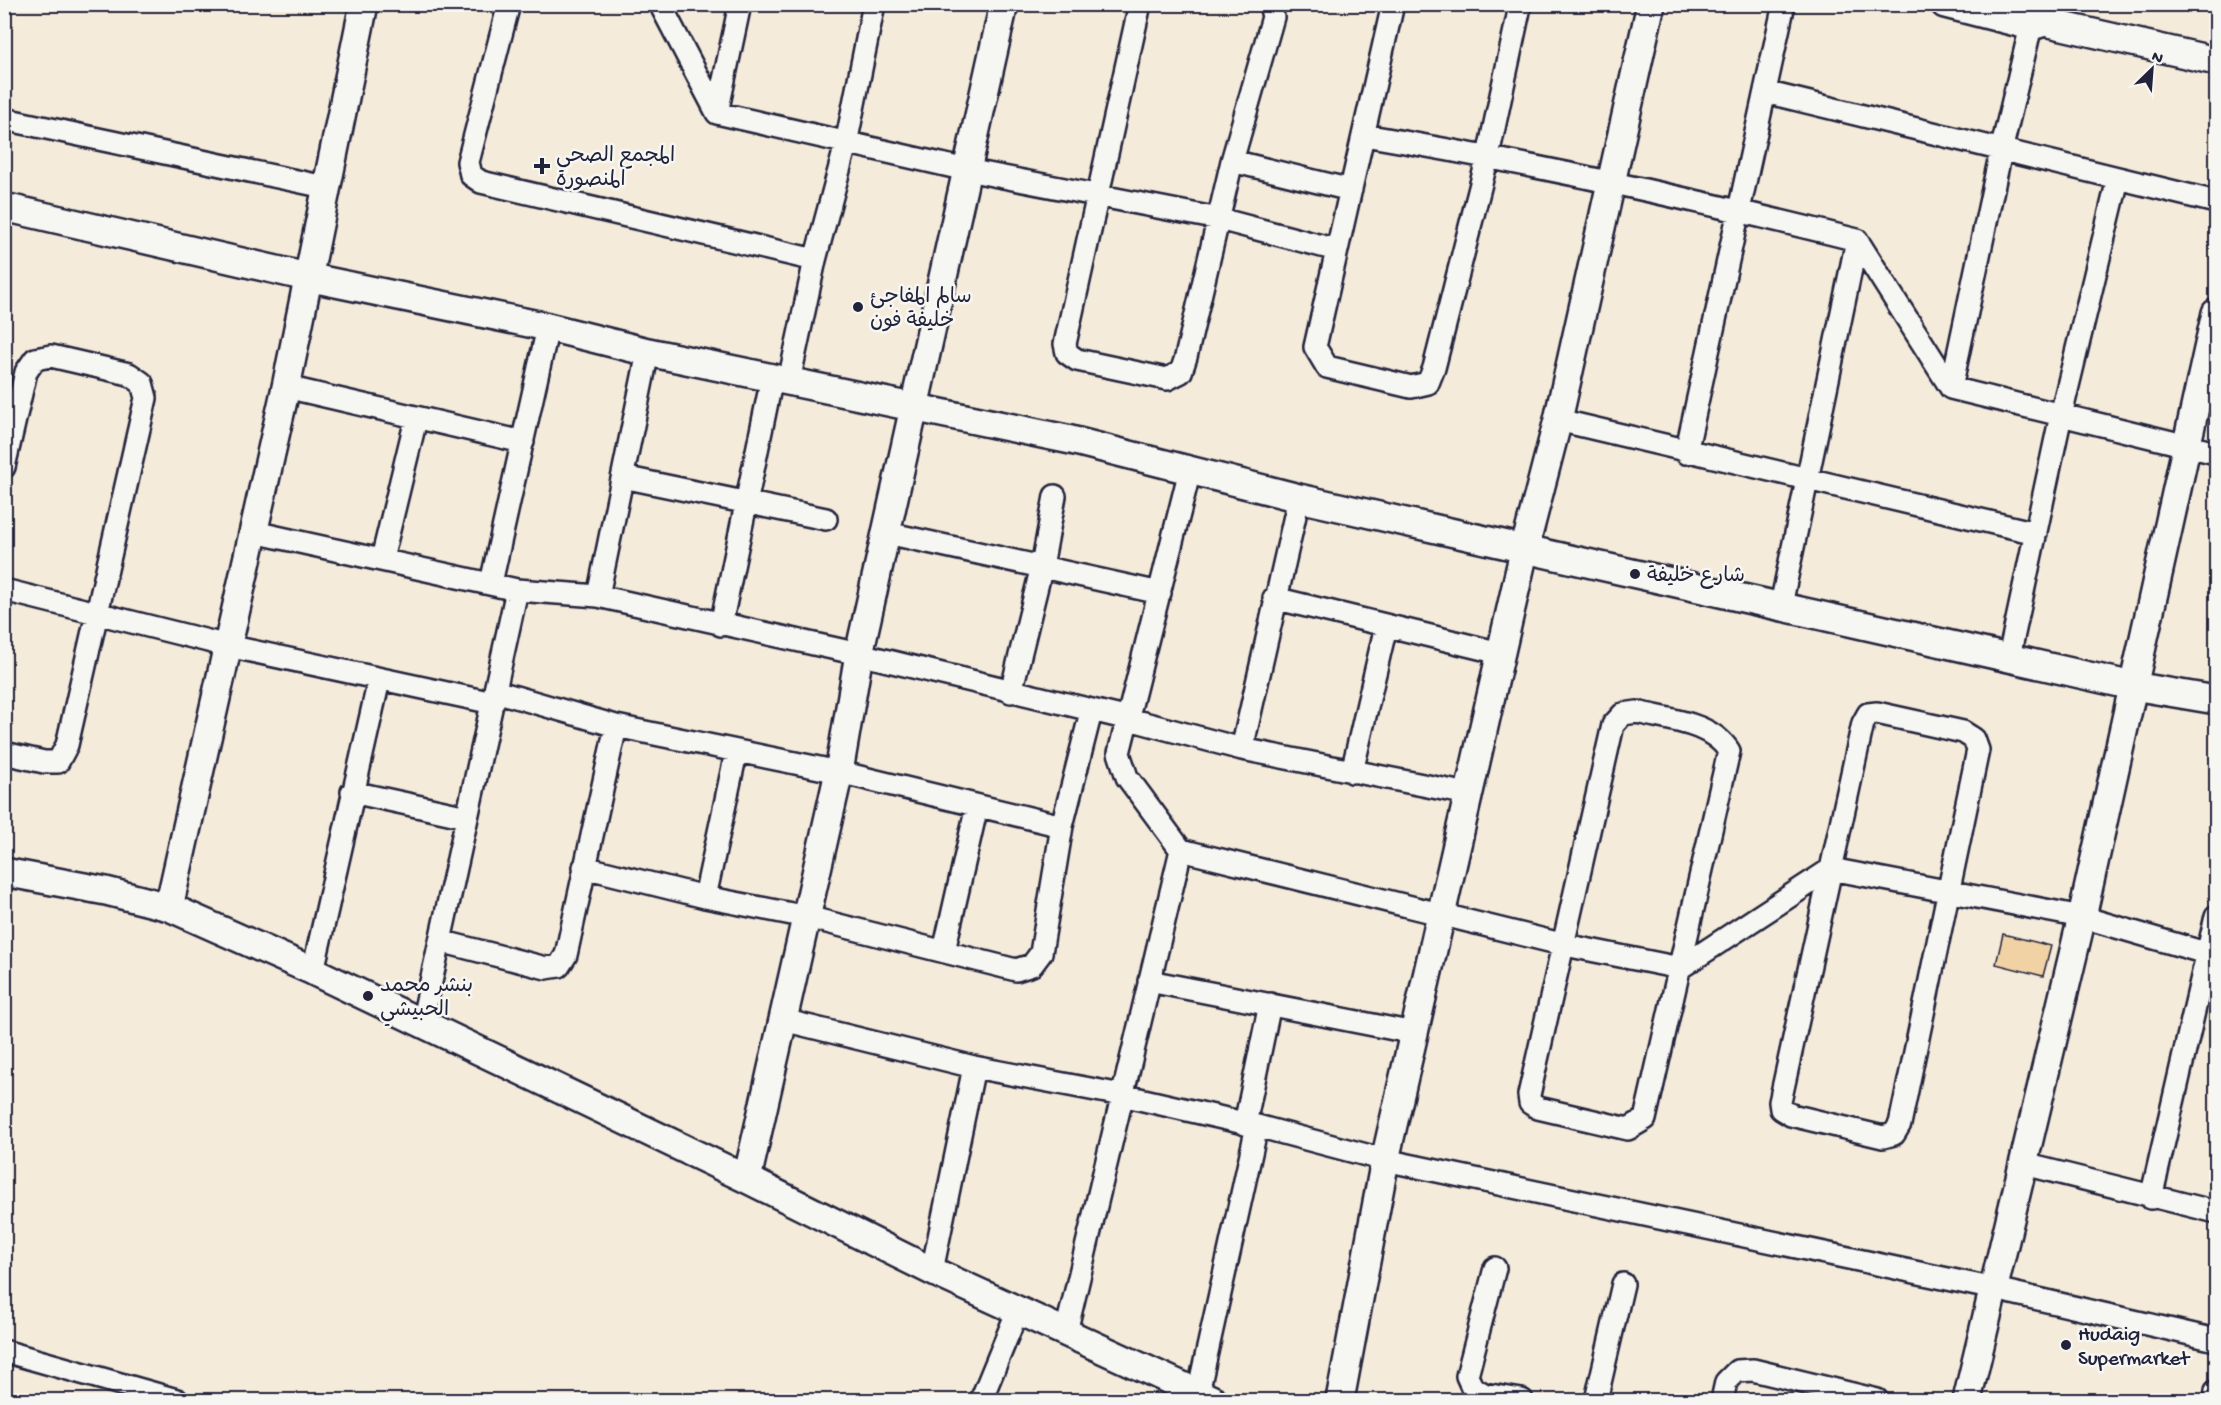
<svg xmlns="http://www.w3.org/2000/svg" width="2221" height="1405" font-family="'Gochi Hand','Playpen Sans Arabic',sans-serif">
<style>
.building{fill:#f1d2a4;stroke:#22223b;stroke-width:1.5}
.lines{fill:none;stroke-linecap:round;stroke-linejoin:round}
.minor-casing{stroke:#22223b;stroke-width:26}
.tertiary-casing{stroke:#22223b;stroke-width:32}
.minor{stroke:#f6f6f2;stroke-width:21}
.tertiary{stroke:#f6f6f2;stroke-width:27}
.poi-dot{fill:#22223b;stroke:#f6f6f2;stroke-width:2}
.labels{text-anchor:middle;stroke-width:5;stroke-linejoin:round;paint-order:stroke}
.poi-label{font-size:21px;fill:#22223b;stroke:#f6f6f2;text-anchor:start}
</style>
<rect width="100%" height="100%" fill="#f4ebdb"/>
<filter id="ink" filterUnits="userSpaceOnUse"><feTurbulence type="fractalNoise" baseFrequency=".0167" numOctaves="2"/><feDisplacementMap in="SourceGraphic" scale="12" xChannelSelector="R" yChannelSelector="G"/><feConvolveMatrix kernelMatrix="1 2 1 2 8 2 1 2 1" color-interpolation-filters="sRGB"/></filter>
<g filter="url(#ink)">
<path class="building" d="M2003,934L2051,946L2043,976L1996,964Z"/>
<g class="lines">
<defs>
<path id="minor" d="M509,4L468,162L471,175L481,182L815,260
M660,4L717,113L967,170L1219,219L1337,250
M1140,4L1065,344L1067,353L1077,360L1167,379L1181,372L1186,357L1232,161L1273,17L1270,4
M1393,4L1315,347L1327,367L1411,387L1428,383L1434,368L1488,156L1519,11L1517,4
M1765,92L2216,202
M717,113L740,4
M4,119L325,187
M1364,135C1530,163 1694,199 1857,240L1951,388L2216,453
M1232,161L1351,190
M789,381L815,260L846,144L874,4
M286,387L523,442
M1951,388L2001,151L2031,26
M1558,420L2036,533
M1686,453L1784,4
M4,467L26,372L35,359L51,356L129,374L142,383L146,398L67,745L58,762H44L4,753
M1190,470L1119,753L1127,777L1181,850L1565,945L1680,968L1831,869L2082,917L2216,956
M623,477L826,519
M254,532L517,590L598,596L648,352
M887,533L1160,593
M382,559L416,419
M491,583L548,327
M4,590L228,646L493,703
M598,596L859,654L1129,719L1242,749L1468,794
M1274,598L1500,653
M1781,605L1857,240
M721,625L772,378
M2009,657L2061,415L2118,179
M495,691L616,726L839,772L1062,826
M1011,692L1042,566L1055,496
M1637,712C1668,720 1711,722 1729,751L1645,1119L1628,1129L1538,1108L1530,1103L1529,1095L1613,725L1623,714Z
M1877,713L1963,732L1974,739L1978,750L1900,1124L1894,1134L1883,1137L1791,1115L1781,1109L1780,1102L1863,723L1868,714Z
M1242,749L1299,498
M1352,772L1386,626
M352,792L467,817
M584,867L705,897L807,917L1016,970L1032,965L1041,953L1062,826L1091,712
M705,897L736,753
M440,941L546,968L559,966L566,955L616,726
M944,951L977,806
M313,971L379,680
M1149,981L1414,1033
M783,1020L974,1067L1122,1095L1257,1126L1385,1160L1995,1289L2216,1340
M422,1023L517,590
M1245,1124L1270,1004
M2024,1164L2216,1212
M2151,1198L2216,916
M1495,1268L1467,1376L1472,1387L1484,1394L1522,1400
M932,1271L974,1067
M1066,1332L1181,850
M4,1351L177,1400
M1198,1393L1257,1126
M981,1400L1018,1310
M1596,1400L1623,1284
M1722,1400L1726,1382L1737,1371L1753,1370L1877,1400
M2215,1400L2216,1391"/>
<path id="tertiary" d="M1945,4L2031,26L2045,22L2216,61
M4,207L307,277L548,327L648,352L1071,440L1299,498L2133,686L2216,700
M4,872L106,891L169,907L313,971L747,1179L932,1271L1213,1400
M169,907L286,387L364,4
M747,1179L839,772L859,654L1004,4
M1340,1400L1385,1160L1525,547L1558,420L1651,4
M1967,1400L2082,917L2216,313"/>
</defs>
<use href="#minor" class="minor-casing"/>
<use href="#tertiary" class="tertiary-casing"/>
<use href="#minor" class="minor"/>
<use href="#tertiary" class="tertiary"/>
</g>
</g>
<g class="poi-dot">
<path d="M539 157h6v6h6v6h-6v6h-6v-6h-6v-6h6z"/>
<circle cx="858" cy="307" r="6"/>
<circle cx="1635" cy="574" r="6"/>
<circle cx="368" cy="996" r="6"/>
<circle cx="2066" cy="1345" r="6"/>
</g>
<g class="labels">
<g class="poi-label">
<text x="556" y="161">المجمع الصحي<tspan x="556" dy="24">المنصورة</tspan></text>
<text x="870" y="302">سالم المفاجئ<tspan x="870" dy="24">خليفة فون</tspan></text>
<text x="1647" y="581">شارع خليفة</text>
<text x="380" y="991">بنشر محمد<tspan x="380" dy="24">الحبيشي</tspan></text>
<text x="2078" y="1340">Hudaig<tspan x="2078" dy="24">Supermarket</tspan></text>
</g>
</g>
<rect width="2221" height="1405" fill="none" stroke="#f6f6f2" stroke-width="24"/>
<rect x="12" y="12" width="2197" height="1381" fill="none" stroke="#22223b" stroke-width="2" filter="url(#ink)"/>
<g transform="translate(2152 69) rotate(25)" stroke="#f6f6f2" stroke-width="4.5" paint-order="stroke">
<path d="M0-4.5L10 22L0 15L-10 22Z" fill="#22223b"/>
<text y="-9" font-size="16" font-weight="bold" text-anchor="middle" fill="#22223b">N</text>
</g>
</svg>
